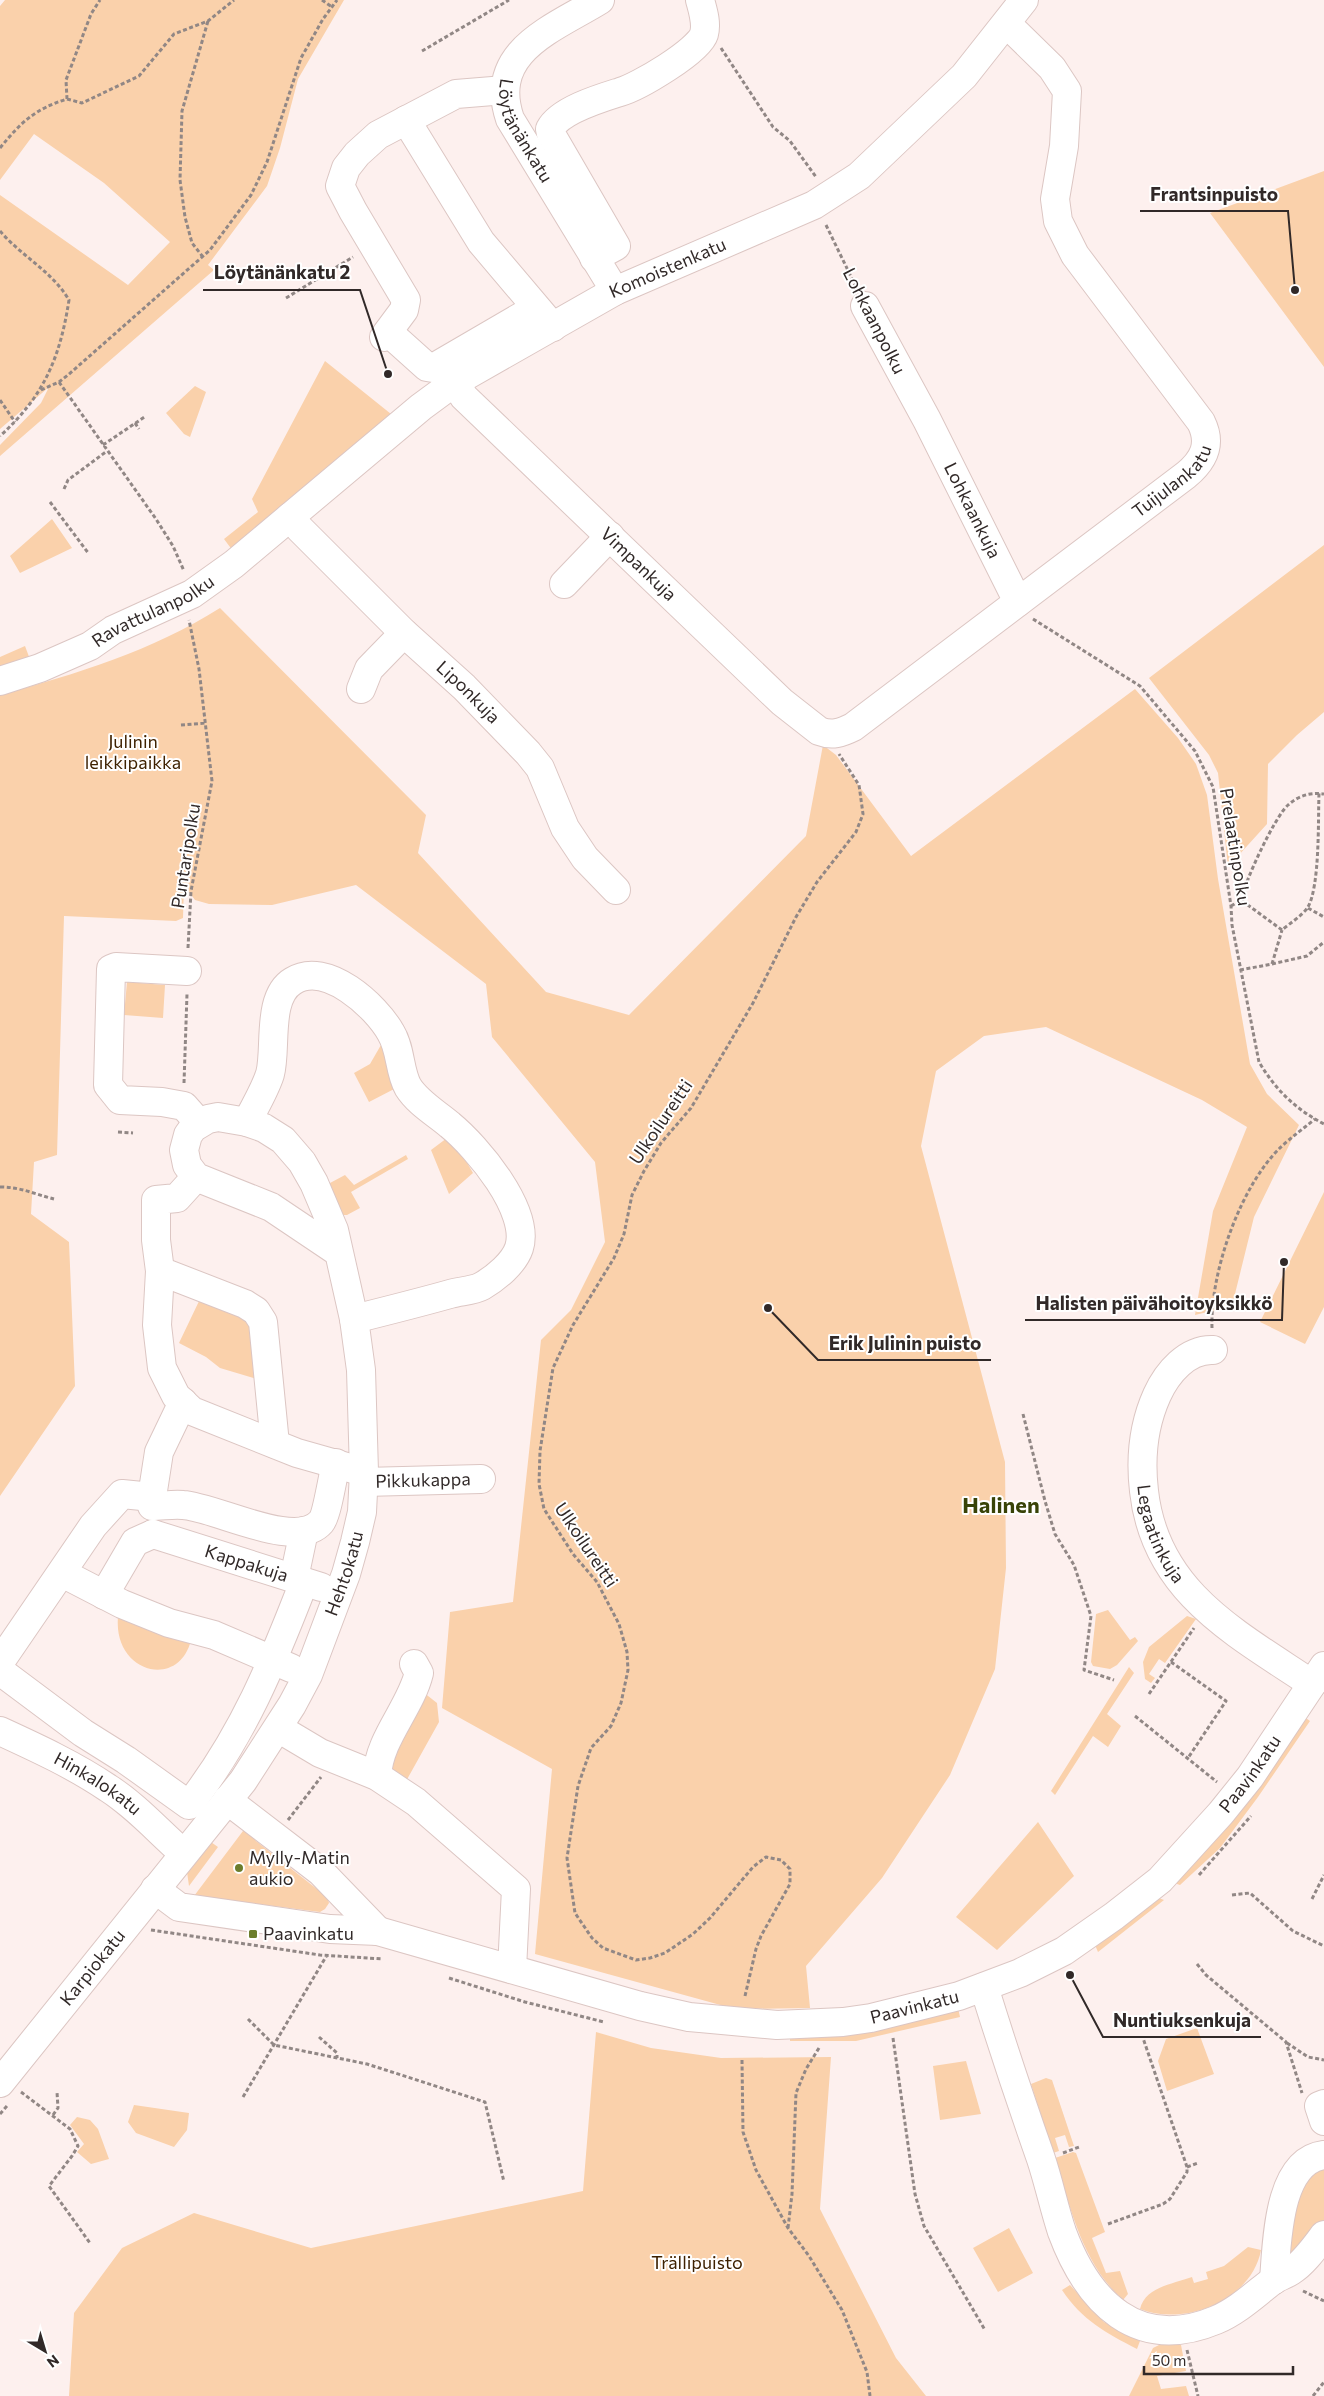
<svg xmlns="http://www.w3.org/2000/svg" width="1324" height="2396" font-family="Commissioner,sans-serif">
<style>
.green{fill:#fad1ab}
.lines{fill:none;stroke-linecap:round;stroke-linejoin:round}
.minor-casing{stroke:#dcc6c3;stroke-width:30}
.path{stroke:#918785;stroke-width:3;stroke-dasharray:4 2.5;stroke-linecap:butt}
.minor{stroke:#fff;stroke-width:28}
.poi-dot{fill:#6c7d2c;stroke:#fff;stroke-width:2}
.labels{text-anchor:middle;stroke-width:4;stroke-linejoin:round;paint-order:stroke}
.street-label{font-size:18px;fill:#312928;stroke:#fff}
.park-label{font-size:18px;fill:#3e2100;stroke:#fff}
.poi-label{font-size:18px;fill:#312928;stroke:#fff;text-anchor:start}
.district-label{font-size:22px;font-weight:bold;fill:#384307;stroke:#fff}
.leader{fill:none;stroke:#312928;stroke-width:2}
.callout-dot{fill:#312928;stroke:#fff;stroke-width:2}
.callout-label{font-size:19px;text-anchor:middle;font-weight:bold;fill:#312928;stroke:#fff;stroke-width:4;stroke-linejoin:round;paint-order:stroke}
</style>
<rect width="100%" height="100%" fill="#fdf0ee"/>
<path class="green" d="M5,0H344L298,79L280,148L267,186L208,265L214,270L0,456V445L41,403L49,387L0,429V195L128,285L170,242L104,183L34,134L0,180V6Z
M1324,171V367L1210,213Z
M325,361L396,418L233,551L224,539L258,512L252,499Z
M195,386L206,392L190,437L184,434L166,413Z
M52,519L72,548L20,573L10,556Z
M1324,545V712L1297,735L1268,764L1267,824L1228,867L1218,773L1209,755L1149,678Z
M220,608L426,815L418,853L546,992L629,1015L806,836L823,745L836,755L911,856L1135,689L1178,738L1196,764L1207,795L1218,879L1250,1064L1267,1094L1299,1125L1254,1217L1232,1306L1195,1315L1213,1211L1247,1127L1202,1100L1046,1027L984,1036L936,1071L921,1146L1005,1462L1006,1568L995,1669L950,1775L882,1878L806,1966L810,2008L735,2009L535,1954L552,1769L442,1708L450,1612L513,1602L541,1340L571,1310L605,1242L595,1162L492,1037L486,984L356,885L272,905L209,904L195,900L184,885L183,918L176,921L64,916L57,1155L34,1162L31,1214L69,1242L75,1386L0,1496V695C76,674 152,651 220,608Z
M25,646L31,662L0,675V657Z
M127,982L165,985L163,1018L124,1015Z
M385,1038L398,1087L369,1102L354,1073L370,1064Z
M451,1135L473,1173L449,1194L431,1150Z
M406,1155L408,1159L351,1192L360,1208L347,1215H336L326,1191L330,1183L345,1175L354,1185Z
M1324,1192V1307L1305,1344L1260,1322Z
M201,1297L248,1317L260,1380L220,1368L206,1357L179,1343Z
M1108,1610L1130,1640L1135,1637L1138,1641L1117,1665L1110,1669L1093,1666L1091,1662L1096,1614Z
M1187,1616L1196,1619L1165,1663L1159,1659L1149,1674L1155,1678L1151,1683L1145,1679L1143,1662L1149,1647Z
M118,1617L191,1640C179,1690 113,1673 118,1617Z
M1129,1667L1134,1673L1107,1714L1121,1726L1108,1747L1093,1736L1055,1795L1051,1791Z
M423,1692L437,1703L439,1722L405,1783L386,1770Z
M1303,1716L1310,1721L1258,1797L1220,1848L1180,1885L1177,1884L1176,1878Z
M1038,1822L1074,1876L997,1950L956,1917Z
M246,1827L256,1841L327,1897L329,1903L325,1909L320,1912L194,1896Z
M208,1840L218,1847L189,1886L187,1872Z
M1156,1897L1164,1900L1098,1952L1095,1945Z
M958,2008L960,2017L856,2041H790V2035Z
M1197,2028L1214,2074L1167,2091L1158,2061L1166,2039Z
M596,2032L651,2048L721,2058L831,2057L820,2209L896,2358L926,2396H69L74,2313L122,2248L194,2213L311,2248L583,2191Z
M966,2061L981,2114L940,2120L933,2066Z
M1046,2078L1052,2080L1074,2146L1069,2147L1065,2135L1055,2138L1059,2151L1053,2153L1031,2084Z
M134,2105L189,2113L187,2130L174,2147L136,2133L128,2122Z
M77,2117L90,2120L98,2129L109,2159L91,2164L77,2152L84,2144L70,2125Z
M1073,2152L1076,2153L1105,2232L1092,2238L1106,2273L1120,2271L1128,2294L1123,2300C1082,2263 1071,2209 1055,2158Z
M1324,2169V2221L1311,2240L1285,2258L1286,2224L1306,2176Z
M1009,2228L1033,2273L998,2292L973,2248Z
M1248,2247L1261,2250C1252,2300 1185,2327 1140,2309C1145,2287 1173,2284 1192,2277L1194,2283L1208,2279L1206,2272L1224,2266Z
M1070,2285L1104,2322L1140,2341L1137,2349C1106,2333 1082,2320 1062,2290Z
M1159,2345H1181L1186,2371L1157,2376L1161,2389L1186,2386L1189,2396H1129L1153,2348Z"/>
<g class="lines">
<defs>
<g id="minor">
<path id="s1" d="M600,0C553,29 487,51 510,119L615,291"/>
<path d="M406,120L481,242L553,327"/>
<path d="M594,258L616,246L551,134L550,129C560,110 601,98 620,92C638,87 699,51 704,34C707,23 703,11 700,0"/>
<path id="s2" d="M865,306L927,420L1018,602"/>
<path d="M388,332L427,367L433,368L536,308"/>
<path d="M384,337L404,310L406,300L353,211L340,186L346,168L357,154L378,135L456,94L505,90"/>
<path id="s3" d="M455,382L464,397L782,702L819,731C832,736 841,733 853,727L1186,475C1204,460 1212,444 1201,422L1075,255L1058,221L1055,199L1064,146L1067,91L1052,68L1007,24"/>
<path id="s4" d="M290,517L300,529L404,633L464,687L528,753L540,768L565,828L585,858L616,890"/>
<path d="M564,584L610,536"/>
<path id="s5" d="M0,681L40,668L90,646L113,630L192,594L234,564L421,407L455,382L615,291L814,205L859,176L964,76L1024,0"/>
<path d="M361,689L369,669L404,633"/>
<path d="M187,971L116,967L111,969L108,1085L120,1100L162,1102L184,1106L199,1123"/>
<path d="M247,1122C255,1106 265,1090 270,1074C277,1049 266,997 293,981C326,960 376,1006 391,1033C401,1049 399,1071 408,1087C418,1103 436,1113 450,1125C477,1147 531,1211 519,1248C514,1263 496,1278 482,1286C473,1291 460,1291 450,1294C418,1303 386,1311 354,1319"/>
<path d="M196,1177L177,1198L156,1200V1240L160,1271L157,1325L162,1368L176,1396L192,1411L297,1453L364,1472"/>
<path d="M160,1271L245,1304L256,1311L263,1322L275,1444"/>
<path id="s6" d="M1213,1350C1187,1349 1167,1373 1157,1395C1143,1426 1140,1457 1144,1491C1155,1592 1236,1633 1312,1684"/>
<path id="s7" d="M364,1482L481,1479"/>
<path d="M152,1506C162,1506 173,1504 183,1505C216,1507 296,1551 321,1522C327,1515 333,1475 336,1463"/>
<path id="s8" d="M153,1534L321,1587"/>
<path d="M62,1573L122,1604L169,1623L214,1635L291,1668"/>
<path d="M294,1578L304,1531"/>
<path d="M104,1595L135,1542L153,1534"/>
<path d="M0,1662L93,1526L122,1494L152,1497L159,1452L183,1402"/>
<path d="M0,1671L83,1733L126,1760L189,1805C243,1736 273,1662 304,1582"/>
<path d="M278,1728L320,1753L377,1776L416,1802L516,1889L512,1969"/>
<path id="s9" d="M0,1731C37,1748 74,1765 108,1788C136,1806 158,1831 183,1853"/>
<path d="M377,1776C379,1738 410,1709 419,1673L414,1664"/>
<path d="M227,1800L321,1872L378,1931"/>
<path id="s10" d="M155,1889L179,1907L330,1929L378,1931L640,2006L689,2017L777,2025L843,2022L871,2018L959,1996L1020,1973L1064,1951L1114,1916L1160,1880L1221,1813L1250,1777L1324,1666"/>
<path d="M984,1987C1002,2045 1021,2102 1041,2159C1049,2183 1054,2208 1062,2232C1088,2302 1137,2353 1216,2320C1237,2311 1253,2296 1271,2282C1277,2277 1285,2275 1291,2271C1304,2263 1315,2247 1324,2235"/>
<path id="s11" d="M0,2083L243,1781L292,1705L308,1675L346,1574L355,1542L362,1512L364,1472L361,1370L354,1319L334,1230L314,1183L302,1162L283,1140L264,1128L247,1122L218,1117L208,1119L193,1128L188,1135L184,1150L187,1165L196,1177L271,1207L338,1252"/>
<path d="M1324,2104L1319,2106L1324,2121"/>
<path d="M1274,2280C1277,2244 1277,2161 1324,2155"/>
</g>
</defs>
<use href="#minor" class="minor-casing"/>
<path class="path" d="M322,0L332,7
M721,48L773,127L790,141L816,177
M422,51L509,0
M67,99L82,103L139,76L174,34L208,21L234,0
M0,148C21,122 35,109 67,99L66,80L91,14L100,0
M826,225L856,287
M0,231C21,256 52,271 69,300C60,358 44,396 0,436
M203,257L192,243L185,217L180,180L182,111L208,21
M286,298L353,257
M59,382L156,519L173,546L184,571
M41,390L59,382L68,375L210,250L251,195L267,162L301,58L323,19L337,0
M0,400L15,422
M135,423L139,429
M103,445L146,416
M64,489L68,480L107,451
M50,502L89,554
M1033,619L1140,686L1195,751L1213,787L1231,906L1232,925L1259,1062C1275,1089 1295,1109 1324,1124
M181,725L206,723
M1241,900C1245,881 1274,818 1288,805C1298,796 1310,792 1324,794
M1231,906L1241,900L1282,930C1289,924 1303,915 1308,907C1320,885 1318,820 1319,793
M1308,908L1324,917
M188,948L191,891L212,781L199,669L189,620
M1272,964L1307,956L1324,942
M1240,970L1272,964L1282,930
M184,1083L187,994
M118,1132L133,1133
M0,1187C21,1187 34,1194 54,1199
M1212,1328C1210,1272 1241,1184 1282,1146C1293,1136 1304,1128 1315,1119
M1023,1414L1045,1501L1055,1534L1074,1565L1091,1616L1084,1670L1114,1680
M1171,1662L1226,1701L1188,1758
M1149,1694L1194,1628
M1135,1716L1217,1782
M288,1820L321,1777
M1199,1875L1251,1816
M1232,1895L1250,1893L1293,1931L1324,1946
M1312,1899L1324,1875
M151,1930L320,1955L383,1959
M1197,1964L1206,1975L1286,2042L1302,2093
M449,1978L525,2002L604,2022
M745,1996L756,1949L761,1936L790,1884V1869L781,1860L766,1857L753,1867L710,1918L693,1934L665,1953L650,1958L636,1960L603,1948L592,1938L575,1913L567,1858L578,1786L591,1748L611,1726L621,1703L628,1670L627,1652L619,1624L597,1582L573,1554L544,1509L539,1484L540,1451L553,1368L573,1325L614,1258L624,1234L632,1195L644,1171L661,1143L691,1108L753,1003L796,917L817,882L856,832L863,814L859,785L839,754
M248,2019L274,2045L367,2064L485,2102L504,2182
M319,2037L337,2053V2058
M893,2038L915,2194L924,2226L985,2330
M1287,2043L1308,2057L1324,2060
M742,2060L743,2132L756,2170L788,2228L809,2256L842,2310L867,2372L870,2396
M21,2092L70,2129L78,2146L72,2156L49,2186L90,2243
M243,2097L327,1955
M0,2114L7,2106
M53,2115L58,2108L57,2092
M1063,2153L1079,2147
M1187,2167L1198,2163
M1108,2224L1163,2204L1170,2199L1187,2172V2167L1143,2038
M788,2228L792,2194L796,2093L806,2069L819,2048
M1303,2291L1324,2301
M1187,2350L1198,2396
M1313,2396L1324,2382"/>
<use href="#minor" class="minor"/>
</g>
<g class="poi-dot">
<circle cx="239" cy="1868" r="5"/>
<rect x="248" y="1929" width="10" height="10" rx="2.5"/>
</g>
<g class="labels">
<g class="street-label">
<text dy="6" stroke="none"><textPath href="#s1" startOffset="182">Löytänänkatu</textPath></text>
<text dy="6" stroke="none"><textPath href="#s5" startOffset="791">Komoistenkatu</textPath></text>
<text transform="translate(874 321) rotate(63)" y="6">Lohkaanpolku</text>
<text dy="6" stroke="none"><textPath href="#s3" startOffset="944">Tuijulankatu</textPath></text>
<text dy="6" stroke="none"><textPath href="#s2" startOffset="231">Lohkaankuja</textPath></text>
<text dy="6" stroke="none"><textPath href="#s3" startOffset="259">Vimpankuja</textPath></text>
<text dy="6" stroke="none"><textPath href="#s5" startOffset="169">Ravattulanpolku</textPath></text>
<text dy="6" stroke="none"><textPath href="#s4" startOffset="250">Liponkuja</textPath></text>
<text transform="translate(1235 847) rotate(81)" y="6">Prelaatinpolku</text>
<text transform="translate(186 856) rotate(-81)" y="6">Puntaripolku</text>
<text transform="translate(661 1122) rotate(-56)" y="6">Ulkoilureitti</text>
<text dy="6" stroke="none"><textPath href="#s7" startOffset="59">Pikkukappa</textPath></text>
<text dy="6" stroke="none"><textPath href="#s6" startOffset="220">Legaatinkuja</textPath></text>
<text transform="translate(586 1545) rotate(56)" y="6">Ulkoilureitti</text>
<text dy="6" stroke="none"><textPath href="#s8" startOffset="98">Kappakuja</textPath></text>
<text dy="6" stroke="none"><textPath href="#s11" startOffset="620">Hehtokatu</textPath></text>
<text dy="6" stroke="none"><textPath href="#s10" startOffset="1200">Paavinkatu</textPath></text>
<text dy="6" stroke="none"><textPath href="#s9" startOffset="111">Hinkalokatu</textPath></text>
<text dy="6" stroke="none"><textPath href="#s11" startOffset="148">Karpiokatu</textPath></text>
<text dy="6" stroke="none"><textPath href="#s10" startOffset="781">Paavinkatu</textPath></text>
</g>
<g class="park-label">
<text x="133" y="748">Julinin<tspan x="133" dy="21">leikkipaikka</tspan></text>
<text x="697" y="2269">Trällipuisto</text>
</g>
<g class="poi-label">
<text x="249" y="1864">Mylly-Matin<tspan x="249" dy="21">aukio</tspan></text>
<text x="263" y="1940">Paavinkatu</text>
</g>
<g class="district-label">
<text x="1001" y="1513">Halinen</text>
</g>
</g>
<path class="leader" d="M1295 290L1288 211H1140M388 374L360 290H203M1284 1262L1282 1320H1025M768 1308L818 1360H991M1070 1975L1103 2037H1261"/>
<g class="callout-dot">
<circle cx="1295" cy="290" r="5"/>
<circle cx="388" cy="374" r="5"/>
<circle cx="1284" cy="1262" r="5"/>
<circle cx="768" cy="1308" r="5"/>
<circle cx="1070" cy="1975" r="5"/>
</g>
<g class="callout-label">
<text x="1214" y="201">Frantsinpuisto</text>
<text x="282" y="279">Löytänänkatu 2</text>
<text x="1154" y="1310">Halisten päivähoitoyksikkö</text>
<text x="905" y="1350">Erik Julinin puisto</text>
<text x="1182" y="2027">Nuntiuksenkuja</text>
</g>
<g transform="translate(45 2351) rotate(142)" stroke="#ffffff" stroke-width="4" paint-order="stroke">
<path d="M0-4L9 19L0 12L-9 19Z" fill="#312928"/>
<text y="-8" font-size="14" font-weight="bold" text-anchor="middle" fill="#312928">N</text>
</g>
<path d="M1144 2366v8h149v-8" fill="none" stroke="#312928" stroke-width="2.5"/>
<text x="1152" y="2366" font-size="15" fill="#312928" stroke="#ffffff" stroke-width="4" paint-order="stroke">50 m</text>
</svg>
